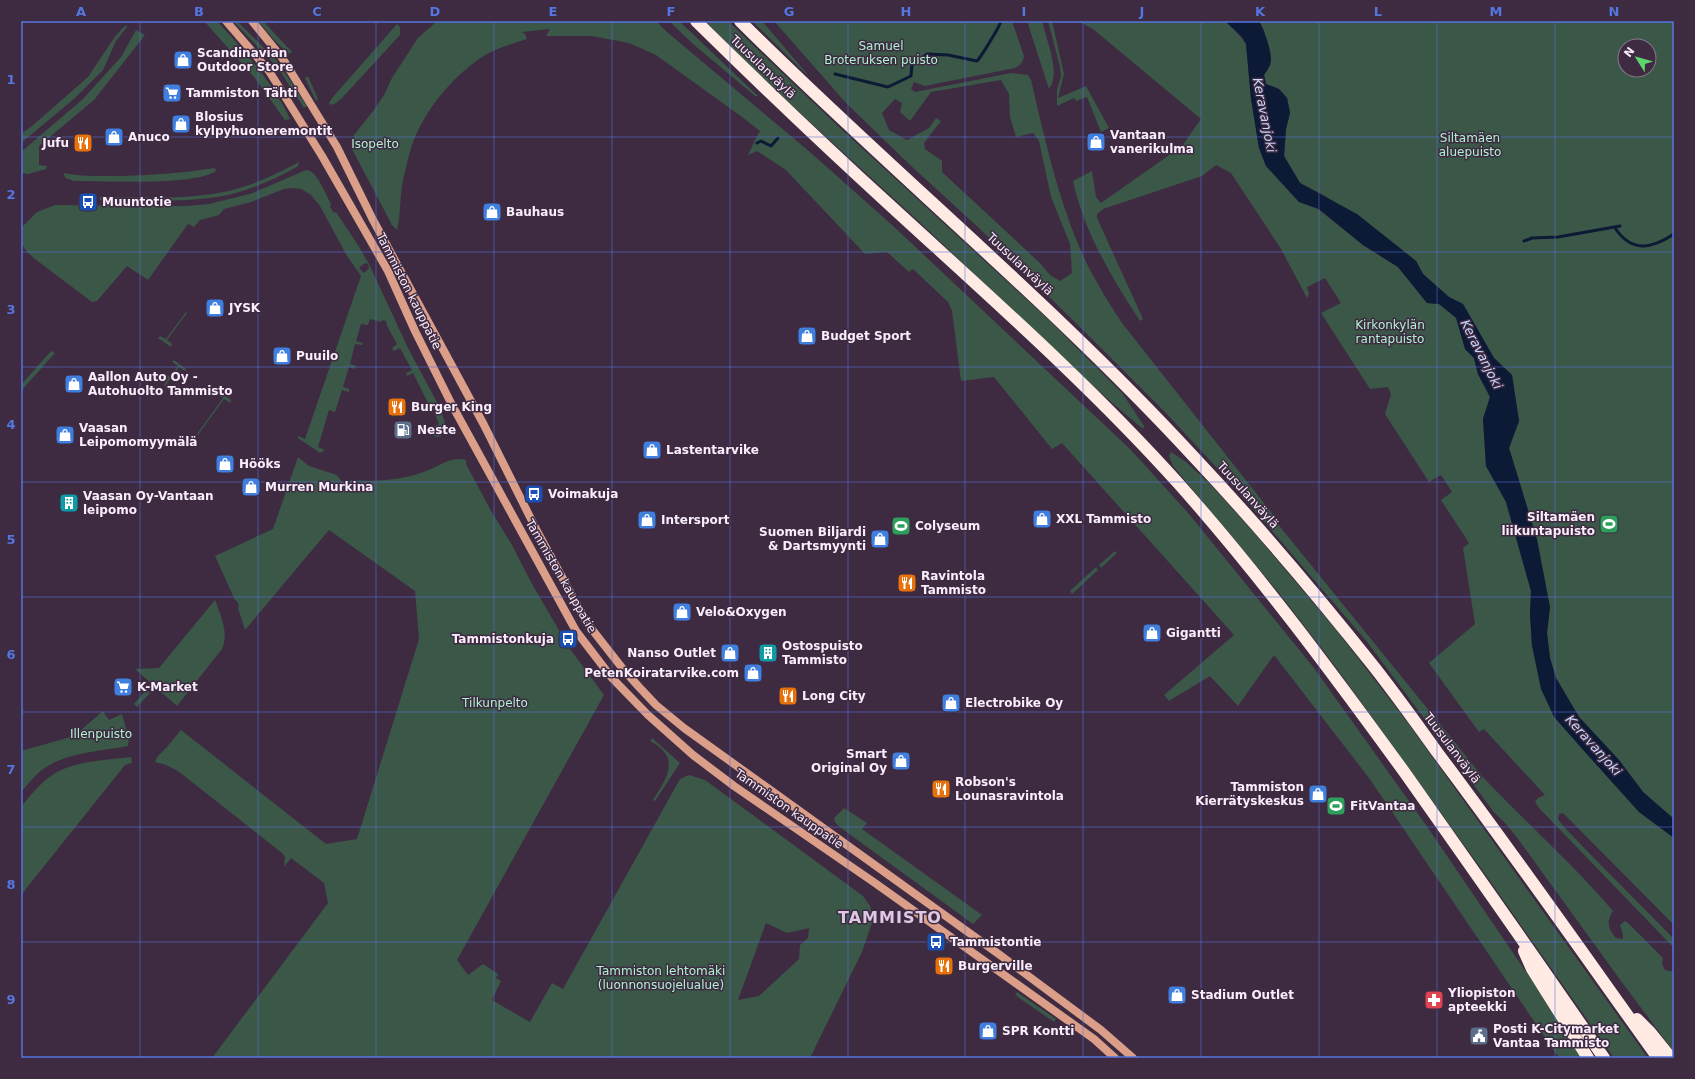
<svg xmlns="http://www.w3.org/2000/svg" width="1695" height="1079" font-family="'DejaVu Sans',sans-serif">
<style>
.green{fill:#3a5747;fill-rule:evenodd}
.water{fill:#0d1a36}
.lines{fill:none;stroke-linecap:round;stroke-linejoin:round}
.stream{stroke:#0d1a36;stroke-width:3}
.secondary{stroke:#db9e88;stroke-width:8}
.highway{stroke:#ffebe4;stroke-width:12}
.grid{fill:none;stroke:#5476e1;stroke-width:1;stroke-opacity:0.55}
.labels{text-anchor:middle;stroke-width:3;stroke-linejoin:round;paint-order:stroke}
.park-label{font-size:12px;fill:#aef3ce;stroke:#3e2b42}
.poi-label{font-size:12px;font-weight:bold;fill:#faedfc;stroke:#3e2b42;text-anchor:start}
.street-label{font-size:12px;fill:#faedfc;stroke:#3e2b42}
.water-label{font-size:13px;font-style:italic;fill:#c7d9fc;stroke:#3e2b42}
.district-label{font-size:16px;font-weight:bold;letter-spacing:1px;fill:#e0c8e5;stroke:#3e2b42}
.neatline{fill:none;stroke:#5476e1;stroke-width:1.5}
.grid-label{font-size:13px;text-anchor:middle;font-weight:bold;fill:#5476e1}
</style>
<rect width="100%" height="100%" fill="#3e2b42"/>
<path class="green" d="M204,21H217C242,48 275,85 290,119L285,120L254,77Z
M233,21H237L277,61L307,106L304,108L278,68Z
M258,21H263L292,52L289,54L275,41Z
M437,21H656L667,32L811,153L891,224L1131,450L1189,514L1314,668L1426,825L1539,991L1582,1058H1559L1369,778L1274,655L1238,706L1210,676L1169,701L1164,695L1234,635L1062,443L1052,449L994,377L961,381L952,311L948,302L913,269L909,272L887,252L865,254L786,170L757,151L748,155L756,138L760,131L742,117L656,55L629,43L592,36H546L550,29L522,32L525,34L527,39C512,44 496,48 482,57C449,79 419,117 409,155C406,168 402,181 401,194C400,206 400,218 397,230L392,225L352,149L354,135L373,111L384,95L392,78L418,38Z
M669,21H679L758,96H755L693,44Z
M705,21H728L839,127L1050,321L1123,394L1144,426L1143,429C1068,367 999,297 928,230C853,160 776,94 705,21Z
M752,21H762L808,75L803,71Z
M774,21H1012L1024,56C1023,62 1021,65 1015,68L925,86L914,82L911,89L915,92L1011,73L1028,75L1031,80C1046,144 1060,209 1089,268C1099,287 1110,305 1122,323L1271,512L1277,523L1482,776C1525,822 1572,863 1613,911C1606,921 1608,929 1616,938L1623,939V935L1620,925L1625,921L1628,923L1663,958L1662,964L1665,970L1674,972V1052L1621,981L1518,839L1506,824L1493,811L1368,643L1232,484L1164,411L1094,341L980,229L908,163L846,103ZM1001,80L1009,94L1010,117L1016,137L1033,133L1039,141L1051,197L1070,244L1072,273L1060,281L1050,275L1039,262L942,172V161L925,149L924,143L941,121L936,118L929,128L907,140L889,130L882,113L895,99L902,103L900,112L910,121L931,92Z
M1027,21H1041L1043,24C1047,43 1061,73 1049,89Z
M1048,21H1052L1064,74L1058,98L1086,86L1109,128L1101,132L1087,97L1076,101L1074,98L1057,106V90L1061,76L1060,67Z
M1078,21H1225C1231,25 1242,38 1246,44L1251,99L1259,148L1266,166L1299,202L1318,209L1363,245L1398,267L1427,303L1439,304L1457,318L1465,349L1474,358L1478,374L1490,397L1483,419L1486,466L1506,502L1531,591L1530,614L1532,646L1577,743L1639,812L1674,838V925L1563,813L1559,814L1558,819L1564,827L1593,857L1674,939V948L1539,808L1535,802L1538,798L1545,795L1484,729L1479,732L1429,663L1475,624L1463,548L1469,543L1441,500L1452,492L1441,475L1429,482L1385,414L1391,394L1388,387L1370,389L1321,313L1341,303L1325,278L1307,287L1309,294L1307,298L1281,249L1231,173L1216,165L1202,176L1103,209L1097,214V218L1143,319L1140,321C1112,278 1084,232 1073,181L1092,171L1096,197L1101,203L1182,146L1201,119L1093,29Z
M1259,21H1674V819L1643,792L1619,760L1579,717L1556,678L1550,658L1547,633L1550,607L1522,491L1509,448L1519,421L1512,375L1494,358L1463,304L1449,297L1423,274L1416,261L1381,233L1325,196L1300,183L1284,156L1286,129L1290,112L1287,98L1279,89L1266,84L1264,75L1271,64L1264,30ZM1625,46H1649V70H1625Z
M397,24L400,27V35L342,98L336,103L330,105L329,103L332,98Z
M126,25L127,27L116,41L103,70L75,98L21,143V134L32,126L88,77L116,35Z
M136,30L145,35L94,100L39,146V165L47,166L46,169L28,174L21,173V152L83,99L121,57Z
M308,76L318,99L316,101L305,78Z
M299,162L298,166L295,168C271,181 244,193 217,197C179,203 139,200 100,200V197C147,197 195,201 240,188C260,182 280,172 299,162Z
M215,168L216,171C196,186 102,181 74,181L66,178L63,173C82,177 102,176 122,176C153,175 184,173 215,168Z
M306,170C317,170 326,195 331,204L330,207L334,213L336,212L358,245L370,266L408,348L440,408L435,411L431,408L425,411L423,408L429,405L413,373L407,376L406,373L412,370L400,348L394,351L392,348L397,344L387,326L386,321L383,320L381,322L370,319L368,325L361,324L356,341L363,343L362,345L355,344L350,364L356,366L355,369L349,367L343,387L349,389V392L342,390L335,412L329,410L318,447L325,450L320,453L298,438V436L305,439L361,276L347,256L320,206L311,195L301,189L291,188L284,189L251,202L224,209L219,215L200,220L194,227L188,224L148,280L127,266L97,301L92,302L35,259C22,248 21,245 21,228L37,212L55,205L186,206L209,204L253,193ZM365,263L368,264L369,268L364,273L359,268Z
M186,312L187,313L167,340L172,344L171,347L158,338L160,336L166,339Z
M51,351L55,353L21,391V385Z
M174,360L186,369L185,371L179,367L165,386L171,390L170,392L164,385L168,379L167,375L170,377L178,366L172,362Z
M219,392L231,400L230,403L224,399L198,435L197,434L223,398L217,394Z
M441,410L445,423L441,436L437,437L431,434L427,430L439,424L435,414Z
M1171,452L1186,462L1210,484L1256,535L1337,631L1408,723L1648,1058H1614L1485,874L1335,666L1279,593L1173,466L1169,456Z
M298,457L309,466L337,475L342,482L348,484L351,480C378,482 406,480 431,469C442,464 454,456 466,460V464L490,509L512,545L532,584L570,649L604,695L457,960L468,975L483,964L497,973L498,974L496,978L501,981L492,1000L530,1022L552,983L563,989L680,779L689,775L705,780L863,896L870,906L873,920L862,952L810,1058H212L328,903L324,883L291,858L284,867L285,857L282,853L178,771L166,765L155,762L157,757L167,747L181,730L326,844L357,839L419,639L415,591L329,530L245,630L238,608L239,606L237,601L235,600L215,556L273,529ZM766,923L787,933L809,928L808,938L800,945L799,959L759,996L738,1000Z
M1115,551L1117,553L1101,568L1099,565Z
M1096,567L1098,570L1072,594L1070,591Z
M215,600C221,616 229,633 222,649L177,706L135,669L159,668Z
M146,690L150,693L137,707L134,704Z
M103,711L109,720L122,714L129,739L128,746C102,751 71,752 48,766C37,772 29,783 21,792V751L74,736Z
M652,738L680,763L655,801L653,800C661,786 676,769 665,753C662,748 655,744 650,741Z
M131,757L132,763L125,765L21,895V807C30,796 39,784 51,776C70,761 107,760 131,757Z
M844,808L867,823L862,829L982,915L973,924L841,828L835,822L834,818Z
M1017,992L1056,1019L1054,1022L1015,995Z"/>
<path class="water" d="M1225,21H1259C1264,30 1274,55 1270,64C1269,68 1266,72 1264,75L1266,84L1279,89L1287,98L1290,113L1286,129L1284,156L1300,183L1357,214L1416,261L1423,274L1449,297L1463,304L1494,358L1512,375L1519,421L1509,448L1537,539L1550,607L1547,633L1550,658L1556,678L1579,717L1619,760L1643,792L1674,819V838L1639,812L1577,743L1554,717L1541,689L1532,646L1530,614L1531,591L1506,502L1486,466L1483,419L1490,397L1478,374L1474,358L1465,349L1456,318L1439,304L1427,303L1398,267L1363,245L1319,209L1299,202L1266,166L1259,148L1251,99L1246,44L1242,37Z"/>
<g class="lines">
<path class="stream" d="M835,74L888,87L911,76L912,65L927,54L948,55L977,61C981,57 1000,26 1001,21
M757,143L761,141L771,146L778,138
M1615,228C1632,253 1651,249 1674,234
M1524,241L1532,238L1558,237L1620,226"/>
<path class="secondary" d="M226,21L269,71L322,156L388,271L415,331L452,405L576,631L612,678L648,715L693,755L734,786L875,883L1094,1039L1115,1058
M252,21L283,59L337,147L372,218L484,425L538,533L587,623L623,669L639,687L656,705L684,728L1000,955L1101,1030L1133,1058"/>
<path class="highway" d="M696,21C761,85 826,147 893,208C990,297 1090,385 1178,483C1260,575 1333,674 1405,773C1472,868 1539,963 1604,1058
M740,21C888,169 1051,302 1193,456C1257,524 1317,595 1375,668C1396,695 1417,724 1437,752C1513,853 1585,956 1658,1058
M1524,951L1532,969L1588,1058
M1637,1019L1650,1032L1671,1058"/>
</g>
<path class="grid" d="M140,21V1058M258,21V1058M376,21V1058M494,21V1058M612,21V1058M730,21V1058M848,21V1058M965,21V1058M1083,21V1058M1201,21V1058M1319,21V1058M1437,21V1058M1555,21V1058M21,137H1674M21,252H1674M21,367H1674M21,482H1674M21,597H1674M21,712H1674M21,827H1674M21,942H1674"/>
<defs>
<symbol id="shop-square" viewBox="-11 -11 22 22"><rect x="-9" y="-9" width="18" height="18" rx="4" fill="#3f7fe0" stroke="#3e2b42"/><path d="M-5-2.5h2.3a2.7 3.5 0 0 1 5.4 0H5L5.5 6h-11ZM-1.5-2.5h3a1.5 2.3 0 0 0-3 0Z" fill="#fff"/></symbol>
<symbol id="supermarket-square" viewBox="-11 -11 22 22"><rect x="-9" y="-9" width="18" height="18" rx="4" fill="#3f7fe0" stroke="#3e2b42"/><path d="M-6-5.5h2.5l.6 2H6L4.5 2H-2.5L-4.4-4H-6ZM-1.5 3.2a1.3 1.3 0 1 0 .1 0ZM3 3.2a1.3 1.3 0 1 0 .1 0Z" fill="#fff"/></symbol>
<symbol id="restaurant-square" viewBox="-11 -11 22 22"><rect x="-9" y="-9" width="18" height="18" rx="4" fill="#e8710a" stroke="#3e2b42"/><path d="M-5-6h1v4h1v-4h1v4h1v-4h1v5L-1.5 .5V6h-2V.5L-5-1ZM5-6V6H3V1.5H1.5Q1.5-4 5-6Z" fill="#fff"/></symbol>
<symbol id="bus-square" viewBox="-11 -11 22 22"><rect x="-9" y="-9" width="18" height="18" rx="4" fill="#1a4fb4" stroke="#3e2b42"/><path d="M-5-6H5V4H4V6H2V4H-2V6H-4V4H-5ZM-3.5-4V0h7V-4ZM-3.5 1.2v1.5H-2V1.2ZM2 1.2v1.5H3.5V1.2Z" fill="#fff"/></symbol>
<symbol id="fuel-square" viewBox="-11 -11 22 22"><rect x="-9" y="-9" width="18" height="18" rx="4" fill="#5c6f8a" stroke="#3e2b42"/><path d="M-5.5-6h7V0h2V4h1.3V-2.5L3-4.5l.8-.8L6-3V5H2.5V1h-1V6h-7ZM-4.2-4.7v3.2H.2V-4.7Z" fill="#fff"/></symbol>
<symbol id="building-square" viewBox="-11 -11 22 22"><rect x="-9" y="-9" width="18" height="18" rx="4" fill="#0f9aa8" stroke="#3e2b42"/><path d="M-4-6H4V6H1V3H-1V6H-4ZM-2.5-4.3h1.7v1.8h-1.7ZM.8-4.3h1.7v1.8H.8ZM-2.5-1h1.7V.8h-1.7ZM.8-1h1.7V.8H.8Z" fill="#fff"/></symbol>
<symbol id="stadium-square" viewBox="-11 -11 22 22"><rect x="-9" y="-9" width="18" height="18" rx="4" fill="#2e9e5b" stroke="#3e2b42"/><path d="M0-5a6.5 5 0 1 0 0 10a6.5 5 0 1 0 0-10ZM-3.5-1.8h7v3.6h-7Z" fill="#fff"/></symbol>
<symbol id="pharmacy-square" viewBox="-11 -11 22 22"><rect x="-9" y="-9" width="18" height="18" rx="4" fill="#e0444e" stroke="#3e2b42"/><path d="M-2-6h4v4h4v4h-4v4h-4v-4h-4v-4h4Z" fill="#fff"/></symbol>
<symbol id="civic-square" viewBox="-11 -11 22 22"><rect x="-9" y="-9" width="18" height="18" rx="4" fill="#5c6f8a" stroke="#3e2b42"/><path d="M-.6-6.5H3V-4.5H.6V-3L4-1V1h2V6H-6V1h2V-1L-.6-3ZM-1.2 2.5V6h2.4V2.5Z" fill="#fff"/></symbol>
</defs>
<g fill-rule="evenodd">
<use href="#shop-square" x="172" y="49" width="22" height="22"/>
<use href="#supermarket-square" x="161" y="82" width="22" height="22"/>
<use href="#shop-square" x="170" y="113" width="22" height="22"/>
<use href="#shop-square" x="103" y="126" width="22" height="22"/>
<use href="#shop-square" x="1085" y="131" width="22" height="22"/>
<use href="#restaurant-square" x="72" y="132" width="22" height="22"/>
<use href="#bus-square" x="77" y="191" width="22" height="22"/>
<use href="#shop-square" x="481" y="201" width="22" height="22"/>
<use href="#shop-square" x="204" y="297" width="22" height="22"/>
<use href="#shop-square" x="796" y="325" width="22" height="22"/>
<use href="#shop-square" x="271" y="345" width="22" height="22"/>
<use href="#shop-square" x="63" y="373" width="22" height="22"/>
<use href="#restaurant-square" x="386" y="396" width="22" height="22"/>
<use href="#fuel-square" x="392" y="419" width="22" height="22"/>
<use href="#shop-square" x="54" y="424" width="22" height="22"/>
<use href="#shop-square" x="641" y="439" width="22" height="22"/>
<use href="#shop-square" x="214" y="453" width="22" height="22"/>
<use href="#shop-square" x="240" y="476" width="22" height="22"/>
<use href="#bus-square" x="523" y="483" width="22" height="22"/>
<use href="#building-square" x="58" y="492" width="22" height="22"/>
<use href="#shop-square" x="1031" y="508" width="22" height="22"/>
<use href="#shop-square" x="636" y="509" width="22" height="22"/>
<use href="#stadium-square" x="1598" y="513" width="22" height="22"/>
<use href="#stadium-square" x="890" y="515" width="22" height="22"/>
<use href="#shop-square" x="869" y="528" width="22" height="22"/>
<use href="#restaurant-square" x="896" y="572" width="22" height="22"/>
<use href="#shop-square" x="671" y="601" width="22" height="22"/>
<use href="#shop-square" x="1141" y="622" width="22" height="22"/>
<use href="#bus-square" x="557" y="628" width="22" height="22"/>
<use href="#shop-square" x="719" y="642" width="22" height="22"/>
<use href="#building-square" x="757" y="642" width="22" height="22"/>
<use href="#shop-square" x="742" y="662" width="22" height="22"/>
<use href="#supermarket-square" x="112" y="676" width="22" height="22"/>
<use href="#restaurant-square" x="777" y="685" width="22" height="22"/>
<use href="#shop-square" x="940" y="692" width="22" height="22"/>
<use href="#shop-square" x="890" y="750" width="22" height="22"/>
<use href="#restaurant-square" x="930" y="778" width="22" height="22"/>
<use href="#shop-square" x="1307" y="783" width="22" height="22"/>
<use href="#stadium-square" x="1325" y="795" width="22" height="22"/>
<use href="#bus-square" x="925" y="931" width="22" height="22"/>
<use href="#restaurant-square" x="933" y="955" width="22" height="22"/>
<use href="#shop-square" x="1166" y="984" width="22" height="22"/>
<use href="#pharmacy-square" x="1423" y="989" width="22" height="22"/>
<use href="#shop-square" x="977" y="1020" width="22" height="22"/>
<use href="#civic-square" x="1468" y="1025" width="22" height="22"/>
</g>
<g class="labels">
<g class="park-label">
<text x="881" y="50">Samuel<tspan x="881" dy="14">Broteruksen puisto</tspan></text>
<text x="1470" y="142">Siltamäen<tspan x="1470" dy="14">aluepuisto</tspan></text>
<text x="375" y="148">Isopelto</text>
<text x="1390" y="329">Kirkonkylän<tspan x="1390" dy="14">rantapuisto</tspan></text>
<text x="495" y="707">Tilkunpelto</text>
<text x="101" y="738">Illenpuisto</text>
<text x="661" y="975">Tammiston lehtomäki<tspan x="661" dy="14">(luonnonsuojelualue)</tspan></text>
</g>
<g class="poi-label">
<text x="197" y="57">Scandinavian<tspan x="197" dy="14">Outdoor Store</tspan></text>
<text x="186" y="97">Tammiston Tähti</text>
<text x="195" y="121">Blosius<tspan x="195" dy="14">kylpyhuoneremontit</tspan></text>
<text x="1110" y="139">Vantaan<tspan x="1110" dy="14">vanerikulma</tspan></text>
<text x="128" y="141">Anuco</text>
<text x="69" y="147" text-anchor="end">Jufu</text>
<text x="102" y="206">Muuntotie</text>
<text x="506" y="216">Bauhaus</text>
<text x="229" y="312">JYSK</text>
<text x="821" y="340">Budget Sport</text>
<text x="296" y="360">Puuilo</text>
<text x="88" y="381">Aallon Auto Oy -<tspan x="88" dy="14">Autohuolto Tammisto</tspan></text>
<text x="411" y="411">Burger King</text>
<text x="79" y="432">Vaasan<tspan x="79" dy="14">Leipomomyymälä</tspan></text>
<text x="417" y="434">Neste</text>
<text x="666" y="454">Lastentarvike</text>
<text x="239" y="468">Hööks</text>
<text x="265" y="491">Murren Murkina</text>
<text x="548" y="498">Voimakuja</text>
<text x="83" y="500">Vaasan Oy-Vantaan<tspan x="83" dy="14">leipomo</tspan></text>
<text x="1595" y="521" text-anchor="end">Siltamäen<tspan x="1595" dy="14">liikuntapuisto</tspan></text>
<text x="1056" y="523">XXL Tammisto</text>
<text x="661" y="524">Intersport</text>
<text x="915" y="530">Colyseum</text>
<text x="866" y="536" text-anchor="end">Suomen Biljardi<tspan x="866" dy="14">&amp; Dartsmyynti</tspan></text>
<text x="921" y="580">Ravintola<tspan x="921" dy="14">Tammisto</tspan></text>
<text x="696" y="616">Velo&amp;Oxygen</text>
<text x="1166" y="637">Gigantti</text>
<text x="554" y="643" text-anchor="end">Tammistonkuja</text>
<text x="782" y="650">Ostospuisto<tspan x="782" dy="14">Tammisto</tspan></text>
<text x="716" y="657" text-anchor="end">Nanso Outlet</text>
<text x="739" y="677" text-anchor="end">PetenKoiratarvike.com</text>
<text x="137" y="691">K-Market</text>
<text x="802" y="700">Long City</text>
<text x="965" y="707">Electrobike Oy</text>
<text x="887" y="758" text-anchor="end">Smart<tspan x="887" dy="14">Original Oy</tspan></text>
<text x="955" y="786">Robson's<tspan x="955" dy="14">Lounasravintola</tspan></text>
<text x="1304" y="791" text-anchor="end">Tammiston<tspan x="1304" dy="14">Kierrätyskeskus</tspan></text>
<text x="1350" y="810">FitVantaa</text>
<text x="950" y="946">Tammistontie</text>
<text x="958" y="970">Burgerville</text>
<text x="1448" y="997">Yliopiston<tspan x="1448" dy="14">apteekki</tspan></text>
<text x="1191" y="999">Stadium Outlet</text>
<text x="1493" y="1033">Posti K-Citymarket<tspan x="1493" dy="14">Vantaa Tammisto</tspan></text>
<text x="1002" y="1035">SPR Kontti</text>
</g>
<g class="street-label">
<text transform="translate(763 67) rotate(44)" y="4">Tuusulanväylä</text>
<text transform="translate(1020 264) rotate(43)" y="4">Tuusulanväylä</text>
<text transform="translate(409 291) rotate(63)" y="4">Tammiston kauppatie</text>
<text transform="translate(1248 495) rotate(48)" y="4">Tuusulanväylä</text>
<text transform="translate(561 576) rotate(60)" y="4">Tammiston kauppatie</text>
<text transform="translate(1452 748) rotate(53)" y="4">Tuusulanväylä</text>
<text transform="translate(789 809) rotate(35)" y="4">Tammiston kauppatie</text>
</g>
<g class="water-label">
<text transform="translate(1265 115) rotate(79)" y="5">Keravanjoki</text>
<text transform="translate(1482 354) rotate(63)" y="5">Keravanjoki</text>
<text transform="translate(1594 745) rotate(48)" y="5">Keravanjoki</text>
</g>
<g class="district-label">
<text x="890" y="923">TAMMISTO</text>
</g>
</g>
<rect width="1695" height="1079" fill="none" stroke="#3e2b42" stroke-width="44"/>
<g transform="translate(1637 58) rotate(307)"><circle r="19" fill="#3e2b42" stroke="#89798c"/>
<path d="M0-3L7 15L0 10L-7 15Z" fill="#5dd56c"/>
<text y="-6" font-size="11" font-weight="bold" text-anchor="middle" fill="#faedfc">N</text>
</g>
<rect x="22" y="22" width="1651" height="1035" class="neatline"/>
<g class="grid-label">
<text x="81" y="16">A</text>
<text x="199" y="16">B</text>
<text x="317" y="16">C</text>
<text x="435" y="16">D</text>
<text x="553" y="16">E</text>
<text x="671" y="16">F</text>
<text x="789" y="16">G</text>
<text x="906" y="16">H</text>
<text x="1024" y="16">I</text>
<text x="1142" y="16">J</text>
<text x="1260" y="16">K</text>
<text x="1378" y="16">L</text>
<text x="1496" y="16">M</text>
<text x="1614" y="16">N</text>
<text x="11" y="84">1</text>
<text x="11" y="199">2</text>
<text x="11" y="314">3</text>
<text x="11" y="429">4</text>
<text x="11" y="544">5</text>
<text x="11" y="659">6</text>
<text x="11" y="774">7</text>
<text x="11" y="889">8</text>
<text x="11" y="1004">9</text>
</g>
</svg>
